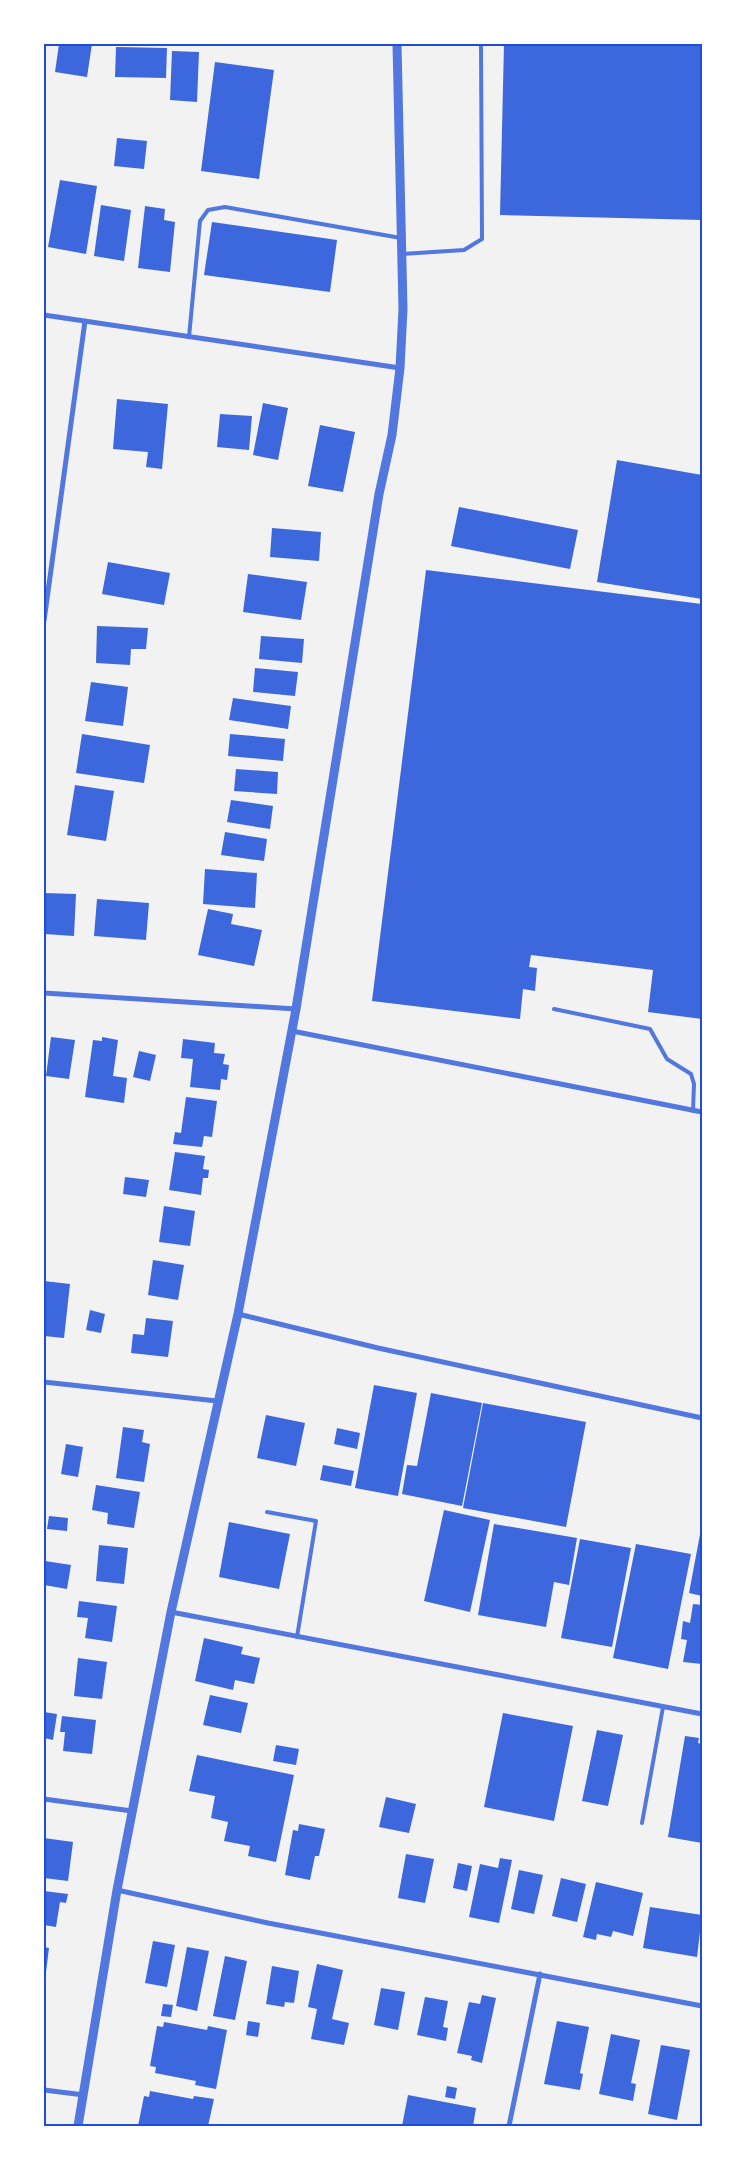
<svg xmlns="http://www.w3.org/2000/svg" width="746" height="2170" font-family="'PT Sans Narrow',sans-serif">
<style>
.building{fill:#3d67dc}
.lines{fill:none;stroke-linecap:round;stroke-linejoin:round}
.service{stroke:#5277de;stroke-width:4}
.minor{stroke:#5277de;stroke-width:5}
.tertiary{stroke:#5277de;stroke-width:9}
.neatline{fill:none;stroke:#1d4ed8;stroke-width:2}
</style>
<rect width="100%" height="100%" fill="#f2f2f2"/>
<path class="building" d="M59,44H92L87,77L55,72Z
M504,44H702V220L500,215Z
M116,47L167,48L166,78L115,77Z
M172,51L199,52L197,102L170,100Z
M215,62L274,70L259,179L201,171Z
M117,138L147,141L144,169L114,166Z
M60,180L97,186L86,254L48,247Z
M101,205L131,210L124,261L94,256Z
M145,206L165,209L164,220L175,222L170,272L138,268Z
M212,222L337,240L330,292L204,275Z
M117,399L168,404L162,469L146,467L148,452L113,449Z
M263,403L288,408L278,460L253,455Z
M220,414L252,416L249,450L217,447Z
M320,425L355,432L343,492L308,486Z
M617,460L702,475V599L597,582Z
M459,507L578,530L570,569L451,546Z
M272,528L321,532L319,561L270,557Z
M108,562L170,573L164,605L102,594Z
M426,570L702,604V1019L648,1012L653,970L531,955L529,967L537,968L535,991L523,989L520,1019L372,1001Z
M248,574L307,582L301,620L243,612Z
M97,626L148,628L146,649H131L130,665L96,663Z
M261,636L304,639L302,663L259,659Z
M255,668L298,672L295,696L253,692Z
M91,682L128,687L123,726L85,721Z
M233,698L291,706L288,729L229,720Z
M82,734L150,745L144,783L76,773Z
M230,734L285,739L283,761L228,756Z
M236,769L278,772L277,794L234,791Z
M75,785L114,791L106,841L67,835Z
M231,800L273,806L270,829L227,822Z
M225,832L267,839L264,861L221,855Z
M205,869L257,873L255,908L203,904Z
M44,893L76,894L74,936L44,934Z
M97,899L149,903L146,940L94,936Z
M208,909L233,914L231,924L262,930L254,966L198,955Z
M51,1037L75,1040L69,1079L46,1076Z
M102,1037L118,1040L113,1076L127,1078L124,1103L85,1097L93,1040L102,1041Z
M183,1039L215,1043L214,1053L225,1054L223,1064L229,1065L227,1080L221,1079L220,1090L190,1087L193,1059L181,1058Z
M139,1051L156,1055L150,1081L133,1077Z
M186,1097L217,1101L212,1137L204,1136L202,1147L173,1144L175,1132L181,1133Z
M175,1152L205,1156L203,1169L209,1170L208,1178H203L201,1195L169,1190Z
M125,1177L149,1180L146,1197L123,1194Z
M164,1206L195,1211L190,1246L159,1242Z
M153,1260L184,1265L178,1300L148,1295Z
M44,1281L70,1284L64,1338L44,1336Z
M90,1310L105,1314L101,1333L86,1330Z
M146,1318L173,1321L168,1357L131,1353L133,1334L144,1335Z
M374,1385L417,1393L398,1496L355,1488Z
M431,1393L482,1403L462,1506L402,1494L407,1465L417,1466Z
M483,1403L586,1422L566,1527L463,1508Z
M266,1415L305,1423L296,1466L257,1458Z
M123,1427L144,1430L142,1442L150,1444L144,1482L116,1478Z
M337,1428L360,1433L357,1449L334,1444Z
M66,1444L83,1447L78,1477L61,1474Z
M323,1465L354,1471L351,1486L320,1480Z
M96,1485L140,1492L134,1528L107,1524L108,1513L92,1510Z
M444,1510L490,1520L470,1612L424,1601Z
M49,1516L68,1518L67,1531L47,1529Z
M229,1522L290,1534L279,1589L219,1577Z
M494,1524L577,1538L569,1585L554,1582L546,1627L478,1615Z
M701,1529H702V1596L689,1593Z
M580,1539L631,1548L612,1647L561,1638Z
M636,1544L691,1554L668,1669L613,1658Z
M99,1545L128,1548L124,1584L96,1581Z
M45,1561L71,1565L67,1589L44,1585Z
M79,1601L117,1606L112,1642L85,1638L88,1618L77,1617Z
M693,1604L702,1605V1664L683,1662L687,1640L681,1639L683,1621L690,1623Z
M204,1638L243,1647L241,1654L260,1658L254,1684L235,1680L233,1690L195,1681Z
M78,1658L107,1662L102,1699L74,1696Z
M210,1695L248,1703L241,1733L203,1725Z
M44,1712L57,1714L53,1740L44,1738Z
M503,1713L573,1726L554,1821L484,1807Z
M62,1716L96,1720L92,1754L63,1751L65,1732H60Z
M597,1730L623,1735L608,1806L582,1801Z
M685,1736L699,1738L698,1743L702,1744V1843L668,1837Z
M276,1745L299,1749L296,1765L273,1761Z
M197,1755L294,1775L276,1862L248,1856L250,1846L224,1841L228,1822L211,1818L215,1796L189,1791Z
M386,1797L416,1804L409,1833L379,1827Z
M299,1824L325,1829L319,1856H315L310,1880L285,1875L293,1830L298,1831Z
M44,1838L73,1842L68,1881L44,1878Z
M406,1854L434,1859L425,1903L398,1898Z
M500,1858L512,1860L499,1923L469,1917L480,1864L498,1868Z
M458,1863L472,1866L467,1891L453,1888Z
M519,1870L543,1875L534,1914L511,1909Z
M561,1878L586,1884L577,1922L552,1916Z
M596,1882L643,1893L633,1936L613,1931L611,1937L597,1934L596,1940L583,1937Z
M44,1891L68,1894L66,1903L60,1902L56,1927L44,1925Z
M650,1907L702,1915L697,1957L643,1948Z
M153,1941L175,1945L167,1987L145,1983Z
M44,1947L49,1948L45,1980H44Z
M187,1947L209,1951L197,2011L176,2006Z
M225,1956L247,1961L235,2020L213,2016Z
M317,1964L343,1970L332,2019L349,2023L344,2045L311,2039L317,2009L308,2007Z
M272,1966L299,1971L294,2003L285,2002L284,2007L266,2004Z
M381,1988L405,1992L398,2030L374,2025Z
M482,1995L496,1998L482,2063L471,2060L472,2056L457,2053L469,2002L480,2004Z
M425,1997L448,2001L443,2027L448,2028L446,2041L417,2035Z
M163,2004L173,2005L171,2017L161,2016Z
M248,2021L260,2023L258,2037L246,2035Z
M557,2021L589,2027L580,2073L583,2074L580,2090L544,2084Z
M164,2022L207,2030L208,2026L227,2030L216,2089L195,2085L196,2081L155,2073L156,2067L150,2066L157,2026L163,2027Z
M611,2034L640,2040L631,2083L636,2084L633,2101L599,2094Z
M661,2045L690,2050L677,2120L648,2114Z
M447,2086L457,2088L455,2099L445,2097Z
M150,2091L193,2099L194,2096L214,2099L208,2126H138L144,2096L149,2097Z
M408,2095L476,2108L473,2126H402Z"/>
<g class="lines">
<path class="service" d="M402,254L464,250L482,239L481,44
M189,337L200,221L208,210L225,207L401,238
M554,1009L650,1029L667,1059L691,1074L694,1084L693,1111
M267,1512L316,1521L297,1637
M642,1823L663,1707"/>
<path class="minor" d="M44,315L400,368
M44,621L85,321
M44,993L296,1009
M292,1031L702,1112
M238,1314L378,1348L702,1418
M44,1382L217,1401
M171,1612L702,1714
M44,1799L132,1811
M117,1890L268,1923L702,2006
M44,2090L84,2095
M509,2126L540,1974"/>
<path class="tertiary" d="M78,2126L117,1890L171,1612L238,1314L296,1009L379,494L392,435L400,368L403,309L397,44"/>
</g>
<rect width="746" height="2170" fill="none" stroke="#ffffff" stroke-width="90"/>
<rect x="45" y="45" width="656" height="2080" class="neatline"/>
</svg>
